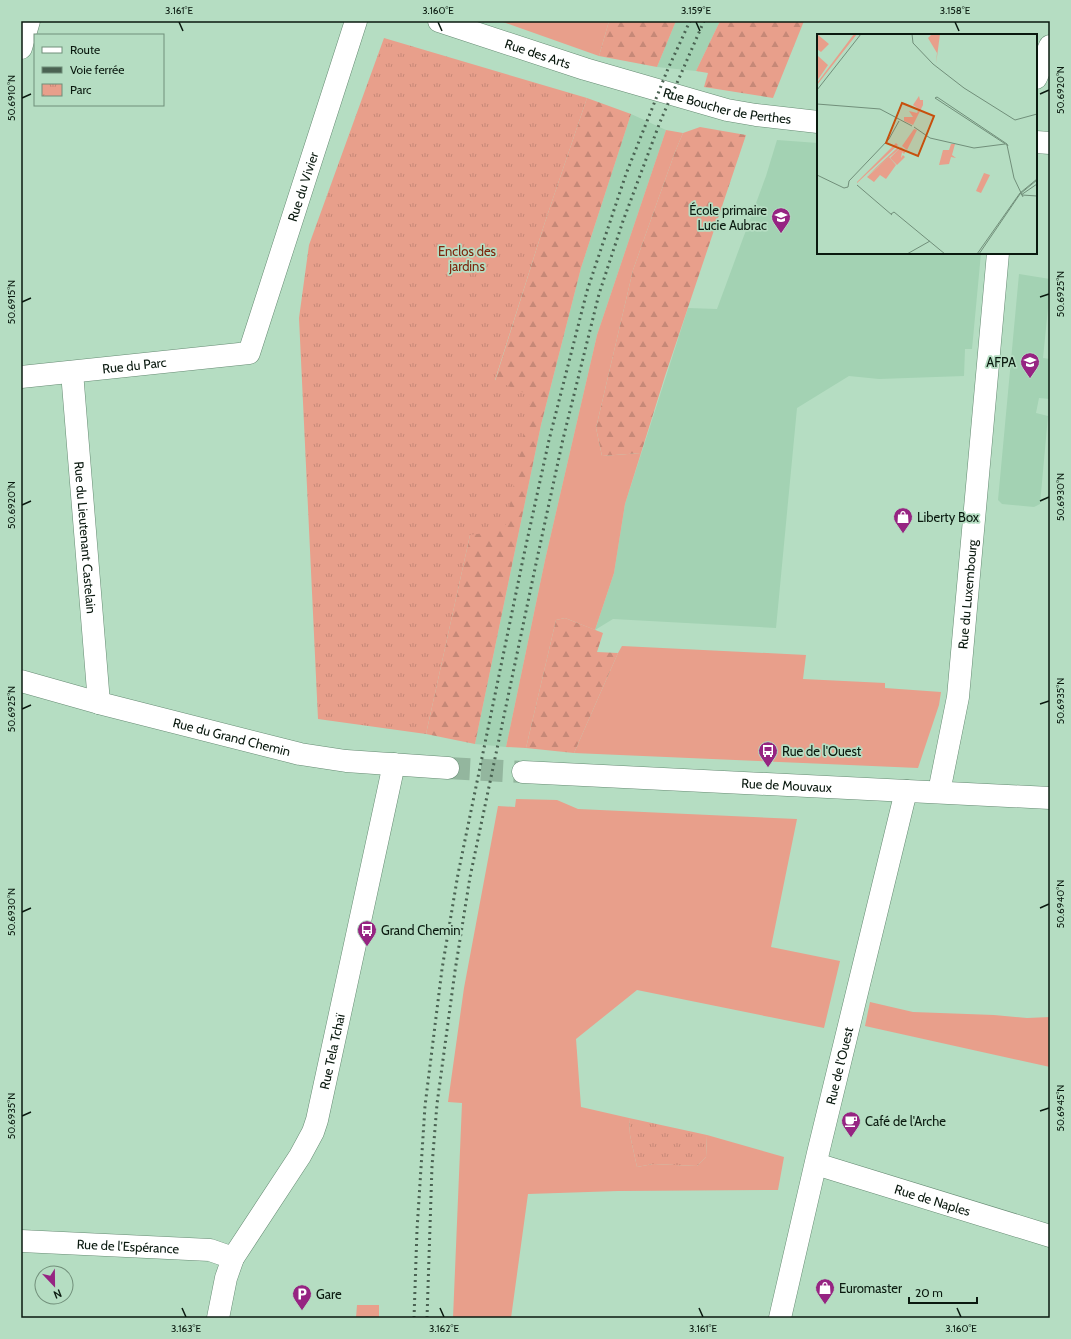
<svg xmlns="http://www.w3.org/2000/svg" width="1071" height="1339" font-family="Cabin,sans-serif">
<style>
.built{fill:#a3d2b3}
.green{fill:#e89f8b}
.forest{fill:url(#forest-firs)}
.park{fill:url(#park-tufts)}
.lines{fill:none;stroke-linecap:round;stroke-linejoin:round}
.secondary-tunnel{stroke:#93b69e;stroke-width:22;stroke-dasharray:22 11;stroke-linecap:butt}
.minor-casing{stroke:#668b73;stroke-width:23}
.tertiary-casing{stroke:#668b73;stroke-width:23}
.secondary-casing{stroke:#668b73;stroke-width:23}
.minor{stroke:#fff;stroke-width:22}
.tertiary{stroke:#fff;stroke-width:22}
.secondary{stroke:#fff;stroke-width:22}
.rail{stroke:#4a6252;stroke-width:3;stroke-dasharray:2 4;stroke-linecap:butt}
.ticks{fill:none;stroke:#0a190f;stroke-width:1.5}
.labels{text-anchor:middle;stroke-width:3.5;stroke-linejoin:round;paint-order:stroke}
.street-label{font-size:13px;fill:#0a190f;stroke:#b5ddc2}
.poi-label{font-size:13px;fill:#0a190f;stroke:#b5ddc2;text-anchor:start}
.park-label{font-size:13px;fill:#7c250c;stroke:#b5ddc2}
.inset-road{fill:none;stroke:#718f7a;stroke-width:1}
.view{fill:#c74f0c;fill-opacity:0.15;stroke:#c74f0c;stroke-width:2}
.inset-edge{fill:none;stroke:#0a190f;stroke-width:2}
.neatline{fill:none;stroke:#0a190f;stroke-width:1.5}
.ticks-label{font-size:10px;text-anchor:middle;fill:#0a190f}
</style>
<defs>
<pattern id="forest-firs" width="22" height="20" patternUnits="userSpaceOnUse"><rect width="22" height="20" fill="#e89f8b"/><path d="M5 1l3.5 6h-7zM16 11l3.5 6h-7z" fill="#c68877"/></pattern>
<pattern id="park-tufts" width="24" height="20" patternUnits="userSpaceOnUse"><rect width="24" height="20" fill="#e89f8b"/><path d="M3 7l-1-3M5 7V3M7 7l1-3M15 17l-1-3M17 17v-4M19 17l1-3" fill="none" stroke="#c68877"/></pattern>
</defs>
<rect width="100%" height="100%" fill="#b5ddc2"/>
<path class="built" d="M676,21H720L696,71L657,67Z
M631,114L666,130L597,335L545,560L506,747L475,744L541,425L581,268Z
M777,140L818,143V253H981L972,349H965L964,376L879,379L849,376L797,408L776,628L613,619L595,630L614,573L625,504L688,308L717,309L766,176Z
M1019,274L1050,279V298H1049L1043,358L1050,359V399L1039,398L1036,413L1048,416L1040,504L1034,507L1002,504L998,500Z"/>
<path class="green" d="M500,21H609L599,56Z
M666,130L683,133L675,152L633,270L596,428L602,456L641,453L625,504L614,573L595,630L565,618L556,620L526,748L506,747L545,560L597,335Z
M622,646L806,655L803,679L885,683V688L941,692L939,705L918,768L574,753L618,653Z
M516,799L557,800L578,809L797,819L771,947L840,961L824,1028L637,990L576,1039L581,1107L629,1118L630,1135L637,1167L653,1164L697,1166L706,1157L707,1135L784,1157L778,1190L618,1191L528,1194L511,1318H453L462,1103L448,1102L464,988L498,806L515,807Z
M870,1002L913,1012L994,1015L1027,1018L1050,1017V1067L865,1026Z
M357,1305H379V1318H356Z"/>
<path class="forest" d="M609,21H676L657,67L599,56Z
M720,21H804L773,98L704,87L708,73L696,71Z
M587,98L631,114L581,268L541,425L475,744L426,734L470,535L495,381L545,222Z
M700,127L746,135L665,376L641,453L602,456L596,428L633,270L675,152L683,133Z
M565,618L603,633L597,652L618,653L574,753L526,748L556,620Z"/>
<path class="park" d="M384,38L587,98L545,222L495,380L531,396L505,530L470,535L426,734L318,719L299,318L309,245Z
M629,1118L707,1135L706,1157L697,1166L653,1164L637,1167L630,1135Z"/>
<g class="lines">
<path class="secondary-tunnel" d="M448,768L523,772"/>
<defs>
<g id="minor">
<path id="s1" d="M439,21L585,69L727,110L756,115L818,122"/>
<path d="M21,48L29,21"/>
<path d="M1036,142L1050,143"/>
<path id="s2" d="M72,372L99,703"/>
<path id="s3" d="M21,377L249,353L356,21"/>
<path id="s4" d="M816,1164L1050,1236"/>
<path id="s5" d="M21,1241L210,1250L233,1258"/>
</g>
<g id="tertiary">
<path id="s6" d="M218,1318L226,1278L233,1258L300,1156L313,1132L317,1120L394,764"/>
<path id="s7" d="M780,1318L818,1153L906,791"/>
</g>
<g id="secondary">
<path d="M1036,78L1050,46"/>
<path id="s8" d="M21,681L99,703L300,754L346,761L448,768"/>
<path id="s9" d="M523,772L1050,798"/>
<path id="s10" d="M939,792L958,697L998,253"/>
</g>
</defs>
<use href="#minor" class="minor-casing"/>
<use href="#tertiary" class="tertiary-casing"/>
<use href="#secondary" class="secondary-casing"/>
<use href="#minor" class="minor"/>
<use href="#tertiary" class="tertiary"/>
<use href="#secondary" class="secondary"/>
<path class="rail" d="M414,1318L417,1230L425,1106L442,969L458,874L523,559L549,440L587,291L626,174L667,71L690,21
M427,1318L432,1166L437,1104L455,971L470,877L537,559L563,439L599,294L623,221L660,122L704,21"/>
</g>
<path class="ticks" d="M179,22L183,31M438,22L442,31M696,22L700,31M955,22L959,31M1040,94L1049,90M22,98L31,94M1040,297L1049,294M22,302L31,298M1040,501L1049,497M22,505L31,501M1040,704L1049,701M22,709L31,705M1040,908L1049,904M22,912L31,908M1040,1111L1049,1108M22,1116L31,1112M182,1308L186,1317M440,1308L444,1317M699,1308L703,1317M957,1308L961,1317"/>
<defs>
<symbol id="school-pin" viewBox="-11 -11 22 30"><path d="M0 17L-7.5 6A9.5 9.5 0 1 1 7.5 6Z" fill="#962482" stroke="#b5ddc2"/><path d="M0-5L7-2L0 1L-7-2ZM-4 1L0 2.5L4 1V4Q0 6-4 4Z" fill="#fff"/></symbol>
<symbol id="university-pin" viewBox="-11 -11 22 30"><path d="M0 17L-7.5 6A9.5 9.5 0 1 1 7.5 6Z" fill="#962482" stroke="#b5ddc2"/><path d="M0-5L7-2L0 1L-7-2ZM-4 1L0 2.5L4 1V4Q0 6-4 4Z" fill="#fff"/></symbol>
<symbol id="shop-pin" viewBox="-11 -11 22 30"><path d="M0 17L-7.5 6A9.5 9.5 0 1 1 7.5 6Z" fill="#962482" stroke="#b5ddc2"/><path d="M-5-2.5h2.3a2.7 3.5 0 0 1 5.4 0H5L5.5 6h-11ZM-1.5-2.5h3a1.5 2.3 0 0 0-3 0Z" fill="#fff"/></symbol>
<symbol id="bus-pin" viewBox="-11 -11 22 30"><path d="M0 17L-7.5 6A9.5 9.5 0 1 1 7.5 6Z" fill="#962482" stroke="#b5ddc2"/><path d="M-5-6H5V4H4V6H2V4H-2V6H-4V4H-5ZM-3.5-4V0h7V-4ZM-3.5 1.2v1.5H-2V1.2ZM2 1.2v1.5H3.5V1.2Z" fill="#fff"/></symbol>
<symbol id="cafe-pin" viewBox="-11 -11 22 30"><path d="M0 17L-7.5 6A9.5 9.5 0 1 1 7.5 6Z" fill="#962482" stroke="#b5ddc2"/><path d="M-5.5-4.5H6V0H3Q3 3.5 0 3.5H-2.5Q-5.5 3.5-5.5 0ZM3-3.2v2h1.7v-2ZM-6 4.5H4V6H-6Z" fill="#fff"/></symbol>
<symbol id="parking-pin" viewBox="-11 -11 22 30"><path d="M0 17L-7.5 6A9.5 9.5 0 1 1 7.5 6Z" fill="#962482" stroke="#b5ddc2"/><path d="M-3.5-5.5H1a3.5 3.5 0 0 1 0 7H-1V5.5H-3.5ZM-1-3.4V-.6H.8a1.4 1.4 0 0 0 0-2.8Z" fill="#fff"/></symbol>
</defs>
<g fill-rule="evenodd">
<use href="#school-pin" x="770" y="206" width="22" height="30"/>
<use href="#university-pin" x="1019" y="351" width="22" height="30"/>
<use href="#shop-pin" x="892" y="506" width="22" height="30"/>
<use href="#bus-pin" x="757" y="740" width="22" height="30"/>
<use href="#bus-pin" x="356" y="919" width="22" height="30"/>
<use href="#cafe-pin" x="840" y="1110" width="22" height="30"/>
<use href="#shop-pin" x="814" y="1277" width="22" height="30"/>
<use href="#parking-pin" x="291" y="1283" width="22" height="30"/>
</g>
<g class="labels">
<g class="street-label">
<text dy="5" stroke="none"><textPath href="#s1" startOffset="104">Rue des Arts</textPath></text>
<text dy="5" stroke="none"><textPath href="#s1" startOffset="301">Rue Boucher de Perthes</textPath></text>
<text dy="5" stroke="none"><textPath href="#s3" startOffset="404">Rue du Vivier</textPath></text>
<text dy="5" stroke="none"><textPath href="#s3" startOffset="114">Rue du Parc</textPath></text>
<text dy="5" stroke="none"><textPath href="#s2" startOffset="166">Rue du Lieutenant Castelain</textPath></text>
<text dy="5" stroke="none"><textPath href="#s10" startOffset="200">Rue du Luxembourg</textPath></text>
<text dy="5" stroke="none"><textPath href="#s8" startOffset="218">Rue du Grand Chemin</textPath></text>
<text dy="5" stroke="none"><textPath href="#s9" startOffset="264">Rue de Mouvaux</textPath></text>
<text dy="5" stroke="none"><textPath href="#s6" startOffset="294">Rue Tela Tchaï</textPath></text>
<text dy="5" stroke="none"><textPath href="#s7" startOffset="259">Rue de l'Ouest</textPath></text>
<text dy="5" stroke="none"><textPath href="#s4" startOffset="122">Rue de Naples</textPath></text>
<text dy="5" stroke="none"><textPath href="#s5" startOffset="107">Rue de l'Espérance</textPath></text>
</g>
<g class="poi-label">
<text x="767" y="215" text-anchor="end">École primaire<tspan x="767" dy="15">Lucie Aubrac</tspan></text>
<text x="1016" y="367" text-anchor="end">AFPA</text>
<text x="917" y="522">Liberty Box</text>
<text x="782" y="756">Rue de l'Ouest</text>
<text x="381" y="935">Grand Chemin</text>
<text x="865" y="1126">Café de l'Arche</text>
<text x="839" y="1293">Euromaster</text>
<text x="316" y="1299">Gare</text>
</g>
<g class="park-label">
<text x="467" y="256">Enclos des<tspan x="467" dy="15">jardins</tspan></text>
</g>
</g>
<g transform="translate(817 34)">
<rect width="220" height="220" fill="#b5ddc2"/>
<path d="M0,0L12,10L4,18L0,15ZM102,62L103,66H106V71L96,91L87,87V83H96L92,77L100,79L102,75L96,71ZM84,113L89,117L87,120L85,118L84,124L86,121L88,123L80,131L73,124ZM167,139L173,141L164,159L159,157Z" fill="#e89f8b"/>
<path d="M37,0H40L0,51V49ZM115,0H123L119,30L120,19L111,4ZM79,109L81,111L40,149V148ZM82,112L81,116L50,142L79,115Z" fill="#e89f8b"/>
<path d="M1,22L11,31L0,47V24Z" fill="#e89f8b"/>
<path d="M97,95L100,96L90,116L85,112ZM134,110H138L135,121L139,124L134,123L132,130L122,131L126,116H132ZM72,123L79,131L69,145L63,141L57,148L50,143Z" fill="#e89f8b"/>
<path class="inset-road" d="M95,0L96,9L116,30L147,54L198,86L220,80M0,56L44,0M0,70L63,75L95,92M97,93L113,104L157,114L188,110M191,112L190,110L120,63L118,64L190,111L197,144L206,163M0,141L27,154L31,153L32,147M32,147L72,105L82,87M40,151L75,181M204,161L220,150M205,161L220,162M74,180L77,178L128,220M90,220L113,207M160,220L203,159L220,145M162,220L203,160L220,146"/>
<path class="view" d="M85,69L117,82L101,122L69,109Z"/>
<rect width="220" height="220" class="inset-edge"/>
</g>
<rect width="1071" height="1339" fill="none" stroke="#b5ddc2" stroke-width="44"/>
<rect x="34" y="34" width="130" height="72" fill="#b5ddc2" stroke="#718f7a"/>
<rect x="42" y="47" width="20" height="6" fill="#ffffff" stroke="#718f7a"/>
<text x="70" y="54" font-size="12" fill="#0a190f">Route</text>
<rect x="42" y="67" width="20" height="6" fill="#4a6252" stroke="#718f7a"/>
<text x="70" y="74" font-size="12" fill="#0a190f">Voie ferrée</text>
<rect x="42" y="84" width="20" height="12" fill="url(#park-tufts)" stroke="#718f7a"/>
<text x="70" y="94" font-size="12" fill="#0a190f">Parc</text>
<g transform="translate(54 1285) rotate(158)"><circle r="19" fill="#b5ddc2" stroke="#718f7a"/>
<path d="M0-3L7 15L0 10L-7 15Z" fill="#962482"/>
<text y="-6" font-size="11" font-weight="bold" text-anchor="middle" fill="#0a190f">N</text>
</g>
<path d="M909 1297v6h68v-6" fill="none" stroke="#0a190f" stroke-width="2"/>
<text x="915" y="1297" font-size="12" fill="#0a190f" stroke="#b5ddc2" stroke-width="3" paint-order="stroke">20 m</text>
<rect x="22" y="22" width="1027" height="1295" class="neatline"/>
<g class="ticks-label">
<text x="179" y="14">3.161°E</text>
<text x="438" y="14">3.160°E</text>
<text x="696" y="14">3.159°E</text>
<text x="955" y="14">3.158°E</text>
<text transform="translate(1060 90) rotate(-90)" y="4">50.6920°N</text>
<text transform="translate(11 98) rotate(-90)" y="4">50.6910°N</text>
<text transform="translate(1060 294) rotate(-90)" y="4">50.6925°N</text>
<text transform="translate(11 302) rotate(-90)" y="4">50.6915°N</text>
<text transform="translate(1060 497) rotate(-90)" y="4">50.6930°N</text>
<text transform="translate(11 505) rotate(-90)" y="4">50.6920°N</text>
<text transform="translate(1060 701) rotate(-90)" y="4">50.6935°N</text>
<text transform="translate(11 709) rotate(-90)" y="4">50.6925°N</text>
<text transform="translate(1060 904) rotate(-90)" y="4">50.6940°N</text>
<text transform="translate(11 912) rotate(-90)" y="4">50.6930°N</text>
<text transform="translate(1060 1108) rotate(-90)" y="4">50.6945°N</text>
<text transform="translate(11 1116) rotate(-90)" y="4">50.6935°N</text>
<text x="186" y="1332">3.163°E</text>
<text x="444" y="1332">3.162°E</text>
<text x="703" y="1332">3.161°E</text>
<text x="961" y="1332">3.160°E</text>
</g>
</svg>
